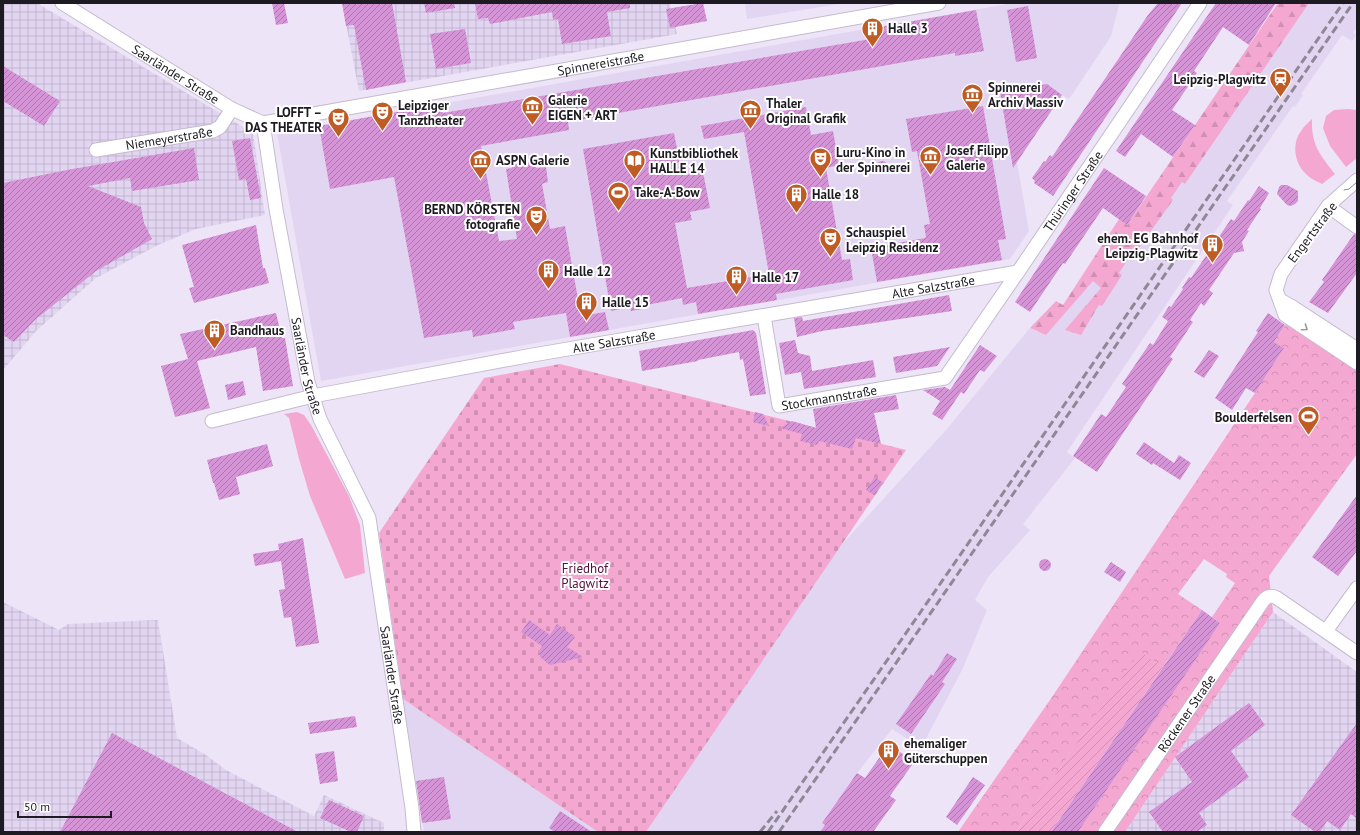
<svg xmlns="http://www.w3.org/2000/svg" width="1360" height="835" font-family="'PT Sans',sans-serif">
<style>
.built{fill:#e2d5f1}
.industrial{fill:url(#industrial-grid)}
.grass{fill:#f4a8d1}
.forest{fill:url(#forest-firs)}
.cemetery{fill:url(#cemetery-stones)}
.park{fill:url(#park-crowns)}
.garden{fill:url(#garden-furrows)}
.building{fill:url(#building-hatch)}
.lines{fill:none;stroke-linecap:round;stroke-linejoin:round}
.minor-casing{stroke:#c4bbce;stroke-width:15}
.minor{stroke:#fff;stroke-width:13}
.tram{stroke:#8e8896;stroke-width:1}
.rail{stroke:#8e8896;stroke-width:3;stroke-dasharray:8 4;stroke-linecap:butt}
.oneway{stroke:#99989b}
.labels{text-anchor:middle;stroke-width:4;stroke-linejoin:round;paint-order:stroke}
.poi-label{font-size:13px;font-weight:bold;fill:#1d1a21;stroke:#fff;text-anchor:start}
.street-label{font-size:13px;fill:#1d1a21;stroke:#fff}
.park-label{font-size:13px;fill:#580f3e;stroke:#fff}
</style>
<defs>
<pattern id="industrial-grid" width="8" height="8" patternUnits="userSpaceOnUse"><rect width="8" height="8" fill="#e2d5f1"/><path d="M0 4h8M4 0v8" fill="none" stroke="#c1b6ce"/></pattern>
<pattern id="forest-firs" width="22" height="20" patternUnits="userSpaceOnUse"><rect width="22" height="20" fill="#f4a8d1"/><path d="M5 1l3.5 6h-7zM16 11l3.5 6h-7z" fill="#d190b3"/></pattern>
<pattern id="cemetery-stones" width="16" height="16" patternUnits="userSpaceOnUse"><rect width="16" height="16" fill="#f4a8d1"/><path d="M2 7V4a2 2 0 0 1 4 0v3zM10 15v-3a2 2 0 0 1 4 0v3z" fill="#d190b3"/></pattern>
<pattern id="park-crowns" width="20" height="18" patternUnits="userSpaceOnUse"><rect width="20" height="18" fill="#f4a8d1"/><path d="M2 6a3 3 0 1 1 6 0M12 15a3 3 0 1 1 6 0" fill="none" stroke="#d190b3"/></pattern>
<pattern id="garden-furrows" width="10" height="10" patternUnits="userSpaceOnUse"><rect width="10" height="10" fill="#f4a8d1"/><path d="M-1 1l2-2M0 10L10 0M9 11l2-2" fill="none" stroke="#d190b3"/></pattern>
<pattern id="building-hatch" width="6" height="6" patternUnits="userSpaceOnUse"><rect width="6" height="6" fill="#d494d5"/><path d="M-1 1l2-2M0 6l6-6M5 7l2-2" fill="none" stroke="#ab78ac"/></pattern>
</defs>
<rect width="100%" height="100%" fill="#ede4f8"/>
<path class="built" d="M745,3H845L747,19Z
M1013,3H1119V5L1111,36L1069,99L1062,95L1017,162L1029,231L1010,259L321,381L277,133Z
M1302,3H1357V28L1353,33L1356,35L1352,41L1342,35L1301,94L1303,95L1295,107L1293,106L1227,201L1233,205L1067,452L1075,458L1023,524L1030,530L988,577L975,600L987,610L963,668L921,748L892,729L857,773L822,823L825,825L820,832H646L835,552L946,430L1030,328L1038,332L1063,305L1185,158Z
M403,699L598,832H424Z"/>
<path class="industrial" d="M3,3H37L253,133L265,215L196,229L158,245L96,278L37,330L3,370Z
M342,3H670L677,34L359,91Z
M3,602L59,630L68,624L158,620L177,738L206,755L226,770L314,816L324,795L384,823V832H3Z
M1273,612L1357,672V832H1125Z"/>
<path class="grass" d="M1348,109L1357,110V158L1346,167L1330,146L1323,128L1326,116L1334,110Z
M1312,119C1311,145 1320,155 1335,174L1322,184C1316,181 1309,178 1304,172C1294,161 1292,143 1301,131C1304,126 1308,123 1312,119Z
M297,412L304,415L311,425L349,496L360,525L365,573L345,579L310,496L299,459L289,418L284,414Z"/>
<path class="forest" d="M1278,3H1309L1185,184L1182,182L1171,198L1173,200L1131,259L1129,258L1119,273L1122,275L1102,306L1099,305L1081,335L1065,330L1101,288L1093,281L1046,335L1030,328L1056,301L1063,305L1119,219L1127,225Z"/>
<path class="cemetery" d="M560,364L906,450L646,832H598L403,699L379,533L484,378Z"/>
<path class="park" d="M1286,324L1357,371V454L1269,576L1273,612L1125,832H1078L1220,623L1212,617L1235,583L1226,577L1227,574L1204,559L1178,594L1202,610L1163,667L1140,652L1016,832H958L1052,697L1255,393L1284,348L1274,342Z"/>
<path class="garden" d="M1140,651L1163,667L1051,832H1016Z"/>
<path class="building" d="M272,3H284L288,23L276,25Z
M342,3H392L406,82L366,90L354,25L346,26Z
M424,3H454L455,8L426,13Z
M475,3H630V8L607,12L611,36L562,44L558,19L553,20L552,12L490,24L488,18L478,19Z
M703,3L707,21L670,28L666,9Z
M1158,3H1182L1053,196L1034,183L1035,181L1032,178L1044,161L1045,162L1050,155L1052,157L1148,15Z
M1216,3H1276L1249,45L1223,27L1194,71L1197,73L1172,110L1195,125L1173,157L1141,134L1125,157L1116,151Z
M1028,6L1037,58L1016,62L1007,10Z
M976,10L984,51L955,56V53L568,122L569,130L481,146L499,241L517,239L506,169L512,168V165L535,161L536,168L546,167L548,182L542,184L550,229L565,226L581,316L605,312L609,330L570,337L566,313L513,322L515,329L473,337L472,330L424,338L394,177L330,189L319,126L441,104L443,113L876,38L874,28Z
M465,29L471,63L436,69L430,34Z
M3,66L60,101L44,126L3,101Z
M1047,84L1062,95L1013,168L1000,92Z
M983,106L1006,239L998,240L1002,260L877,282L871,248L925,238L926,237L924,225L930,224L917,151L912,152L906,119Z
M806,107L811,135L833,131L839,165L826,168L842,260L850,259L853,280L776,294L777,300L698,314L696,302L683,305L682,298L647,305L648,308L631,311L630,307L611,311L583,149L674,133L682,175L703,172L710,208L690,212L692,220L675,223L687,288L769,274L744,132L704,139L701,126Z
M250,138L261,198L250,200L246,179L239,180L232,141Z
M194,148L199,180L132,191L130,178L88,186L141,207L144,223L152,239L96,271L36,319L14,342L3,335V183L67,170Z
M876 167a6 6 0 1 1 12 0a6 6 0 1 1-12 0Z
M1104,168L1146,196L1127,225L1103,208L1065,264L1063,263L1030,312L1015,302Z
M1281,185H1287L1298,191V201L1295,204L1291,206L1287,205L1277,194L1279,187Z
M1259,186L1269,193L1260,208L1261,209L1247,230L1249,231L1242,242L1244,251L1234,253L1209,290L1213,293L1204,306L1201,303L1190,320L1193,322L1170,357L1173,359L1097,472L1073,456L1101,414L1106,417L1126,387L1122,384L1150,343L1153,345L1168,321L1162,317L1169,306L1171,307L1183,289L1182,288L1189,277L1191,278L1231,219L1234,221L1248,200L1249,201Z
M256,225L263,268H265L269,283L194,303L189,288L194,287L182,245Z
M1354,234L1357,235V273L1328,313L1309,302L1324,282L1322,280Z
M949,295L952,311L822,331L797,337L794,318L802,317L803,321Z
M276,313L282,338H285L293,386L263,391L256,347L197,361L210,408L175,417L161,366L188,359L180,334Z
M1268,313L1285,325L1274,342L1284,348L1255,393L1246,388L1232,410L1215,398L1258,332L1256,331Z
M753,330L756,333L766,394L750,396L743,359L740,360L739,352L698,360V361L642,371L639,351Z
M795,340L798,353L810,356L812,371L873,360L876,377L804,389L801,372L785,375L779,343Z
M980,345L997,356L984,372L980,370L964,394L961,392L942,420L932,414L940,401L923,390L945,387L950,390Z
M950,347L937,366L896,373L893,357Z
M1209,350L1219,356L1204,378L1194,372Z
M243,381L246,395L228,400L225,385Z
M896,395L899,409L874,413L881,444L856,438L852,449L819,441L817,445L800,441L802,434L780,428L792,421L816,428L813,409Z
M755,412L763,414L769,426L753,422Z
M1144,442L1174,463L1179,455L1191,463L1180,480L1153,463L1152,465L1136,454Z
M267,444L273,466L236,477L240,494L219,500L214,483H213L207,460Z
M875,477L883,483L874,495L866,490Z
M1357,495V551L1338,576L1312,557Z
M303,538L319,643L296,647L291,617L284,618L279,590L285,589L281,561L255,566L253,554L279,550L278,544Z
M1039 565a6 6 0 1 1 12 0a6 6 0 1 1-12 0Z
M1111,562L1126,572L1120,582L1104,572Z
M1202,610L1220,623L1196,659L1078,832H1051Z
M529,620L550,635L557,624L575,637L567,647L583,657L550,665L540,657L539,651L542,646L521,632Z
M947,653L957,659L942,682L945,684L911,734L896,724L931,674L933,676Z
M1249,703L1265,725L1231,751L1249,777L1199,813L1207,825L1197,832H1163L1149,812L1192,782L1175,757Z
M355,716L357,727L310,734L308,723Z
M1357,723V819L1351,814L1340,830L1327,821L1320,832H1315L1291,815Z
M112,733L298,832H60Z
M889,744L914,762L890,796L896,800L873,832H820L825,825L822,823L857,773L865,778Z
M334,751L338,781L320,784L315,754Z
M444,777L451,819L422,823L416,781Z
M973,777L985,785L957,825L946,817Z
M329,800L364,816L357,832H351L320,818Z
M560,811L592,832H555L549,828Z"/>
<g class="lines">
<defs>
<g id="minor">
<path id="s1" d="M62,3L232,109L263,123"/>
<path id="s2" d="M263,123L276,209L308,382L320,419L369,518L412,808L414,832"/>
<path id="s3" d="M263,123L939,3"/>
<path id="s4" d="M96,150L213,131L220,127L232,109"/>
<path d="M1357,180L1328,206L1281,274L1276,290L1285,315L1357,363"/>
<path d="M1328,206L1357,227"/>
<path d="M1280,300L1291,306L1357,349"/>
<path id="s5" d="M764,316L779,406L945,378L1018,272L1200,3"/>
<path id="s6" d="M212,421L313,396L527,356L1018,272"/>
<path d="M1326,631L1357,588"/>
<path id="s7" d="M1105,832L1263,601C1267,596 1271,595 1277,598L1357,653"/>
</g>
</defs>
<use href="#minor" class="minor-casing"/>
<use href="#minor" class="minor"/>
<path class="tram" d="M1344,190L1349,189L1357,182"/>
<path class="rail" d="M760,832L777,811
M768,832L1343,3
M779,832L1353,3"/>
</g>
<defs><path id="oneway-chevron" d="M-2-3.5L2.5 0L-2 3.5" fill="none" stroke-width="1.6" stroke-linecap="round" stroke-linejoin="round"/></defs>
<use class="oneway" href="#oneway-chevron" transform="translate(1305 328) rotate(35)"/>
<defs>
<symbol id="building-pin" viewBox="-11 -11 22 30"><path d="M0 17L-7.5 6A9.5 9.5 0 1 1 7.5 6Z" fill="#bf5c24" stroke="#fff"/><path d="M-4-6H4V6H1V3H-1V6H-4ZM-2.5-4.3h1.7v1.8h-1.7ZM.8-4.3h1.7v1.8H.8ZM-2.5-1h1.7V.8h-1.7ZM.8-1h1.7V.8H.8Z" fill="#fff"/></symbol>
<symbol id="station-pin" viewBox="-11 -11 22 30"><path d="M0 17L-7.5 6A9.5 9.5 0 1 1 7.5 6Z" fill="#bf5c24" stroke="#fff"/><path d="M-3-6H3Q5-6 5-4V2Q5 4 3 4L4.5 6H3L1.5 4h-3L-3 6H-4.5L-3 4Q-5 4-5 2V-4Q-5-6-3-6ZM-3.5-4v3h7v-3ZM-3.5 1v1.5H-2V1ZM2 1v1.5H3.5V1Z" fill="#fff"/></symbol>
<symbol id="museum-pin" viewBox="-11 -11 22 30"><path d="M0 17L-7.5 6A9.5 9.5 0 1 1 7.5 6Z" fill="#bf5c24" stroke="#fff"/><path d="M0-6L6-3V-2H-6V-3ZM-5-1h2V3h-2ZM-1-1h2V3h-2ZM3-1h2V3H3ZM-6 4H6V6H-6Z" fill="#fff"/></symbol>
<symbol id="theatre-pin" viewBox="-11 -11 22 30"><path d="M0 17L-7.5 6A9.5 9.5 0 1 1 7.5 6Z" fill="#bf5c24" stroke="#fff"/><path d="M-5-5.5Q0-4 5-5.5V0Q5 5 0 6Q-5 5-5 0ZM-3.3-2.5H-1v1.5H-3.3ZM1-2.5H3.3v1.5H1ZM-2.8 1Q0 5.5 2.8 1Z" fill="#fff"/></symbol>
<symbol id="library-pin" viewBox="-11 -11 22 30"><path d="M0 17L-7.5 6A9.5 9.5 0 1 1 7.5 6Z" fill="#bf5c24" stroke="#fff"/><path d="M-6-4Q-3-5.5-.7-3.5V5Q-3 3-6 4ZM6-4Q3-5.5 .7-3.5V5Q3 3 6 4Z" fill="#fff"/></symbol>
<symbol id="stadium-pin" viewBox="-11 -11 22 30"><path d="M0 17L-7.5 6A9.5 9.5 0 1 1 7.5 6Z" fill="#bf5c24" stroke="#fff"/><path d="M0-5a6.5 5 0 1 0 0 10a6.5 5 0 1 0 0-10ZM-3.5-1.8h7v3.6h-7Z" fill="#fff"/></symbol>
</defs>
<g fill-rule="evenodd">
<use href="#building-pin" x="860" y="16" width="25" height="34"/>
<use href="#station-pin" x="1268" y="66" width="25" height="34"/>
<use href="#museum-pin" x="960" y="82" width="25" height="34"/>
<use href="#museum-pin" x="520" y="94" width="25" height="34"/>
<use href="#museum-pin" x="738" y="98" width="25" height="34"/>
<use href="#theatre-pin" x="370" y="100" width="25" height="34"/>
<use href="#theatre-pin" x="326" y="106" width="25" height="34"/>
<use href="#museum-pin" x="918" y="144" width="25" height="34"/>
<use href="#theatre-pin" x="808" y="146" width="25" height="34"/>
<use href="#museum-pin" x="468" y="148" width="25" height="34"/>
<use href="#library-pin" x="622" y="148" width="25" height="34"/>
<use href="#stadium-pin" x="606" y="180" width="25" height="34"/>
<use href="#building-pin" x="784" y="182" width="25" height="34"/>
<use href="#theatre-pin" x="524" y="204" width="25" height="34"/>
<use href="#theatre-pin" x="818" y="226" width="25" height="34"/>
<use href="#building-pin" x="1200" y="232" width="25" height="34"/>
<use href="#building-pin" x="536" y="258" width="25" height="34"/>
<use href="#building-pin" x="724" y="264" width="25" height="34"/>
<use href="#building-pin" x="574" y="290" width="25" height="34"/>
<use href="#building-pin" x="202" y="318" width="25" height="34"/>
<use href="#stadium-pin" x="1296" y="404" width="25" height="34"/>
<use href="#building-pin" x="876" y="738" width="25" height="34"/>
</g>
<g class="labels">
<g class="poi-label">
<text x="888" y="33">Halle 3</text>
<text x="1266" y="84" text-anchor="end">Leipzig-Plagwitz</text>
<text x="988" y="92">Spinnerei<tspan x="988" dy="15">Archiv Massiv</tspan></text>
<text x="548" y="105">Galerie<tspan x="548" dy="15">EIGEN + ART</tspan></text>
<text x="766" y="108">Thaler<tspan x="766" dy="15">Original Grafik</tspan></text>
<text x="398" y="110">Leipziger<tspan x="398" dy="15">Tanztheater</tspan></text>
<text x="322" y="117" text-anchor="end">LOFFT –<tspan x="322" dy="15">DAS THEATER</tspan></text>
<text x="946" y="155">Josef Filipp<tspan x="946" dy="15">Galerie</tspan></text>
<text x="836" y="157">Luru-Kino in<tspan x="836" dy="15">der Spinnerei</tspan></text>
<text x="650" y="158">Kunstbibliothek<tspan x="650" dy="15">HALLE 14</tspan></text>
<text x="496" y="165">ASPN Galerie</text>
<text x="634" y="197">Take-A-Bow</text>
<text x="812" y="199">Halle 18</text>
<text x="520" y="214" text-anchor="end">BERND KÖRSTEN<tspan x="520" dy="15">fotografie</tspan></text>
<text x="846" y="237">Schauspiel<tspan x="846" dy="15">Leipzig Residenz</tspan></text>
<text x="1198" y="243" text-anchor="end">ehem. EG Bahnhof<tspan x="1198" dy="15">Leipzig-Plagwitz</tspan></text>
<text x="564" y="276">Halle 12</text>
<text x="752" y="282">Halle 17</text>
<text x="602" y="307">Halle 15</text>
<text x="230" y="335">Bandhaus</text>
<text x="1292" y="422" text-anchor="end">Boulderfelsen</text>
<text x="904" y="748">ehemaliger<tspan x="904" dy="15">Güterschuppen</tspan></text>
</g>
<g class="street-label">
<text dy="5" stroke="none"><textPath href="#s3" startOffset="343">Spinnereistraße</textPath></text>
<text dy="5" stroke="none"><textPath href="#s1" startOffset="134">Saarländer Straße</textPath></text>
<text dy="5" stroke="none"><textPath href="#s4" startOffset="74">Niemeyerstraße</textPath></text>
<text dy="5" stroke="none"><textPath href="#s5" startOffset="486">Thüringer Straße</textPath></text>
<text transform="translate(1312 232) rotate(-53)" y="5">Engertstraße</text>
<text dy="5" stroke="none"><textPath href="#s6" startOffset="734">Alte Salzstraße</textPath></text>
<text dy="5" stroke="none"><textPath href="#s6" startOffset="410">Alte Salzstraße</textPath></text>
<text dy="5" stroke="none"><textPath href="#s2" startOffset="247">Saarländer Straße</textPath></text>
<text dy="5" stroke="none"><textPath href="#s5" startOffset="142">Stockmannstraße</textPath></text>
<text dy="5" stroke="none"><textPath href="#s2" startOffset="571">Saarländer Straße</textPath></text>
<text dy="5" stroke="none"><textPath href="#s7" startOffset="144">Röckener Straße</textPath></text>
</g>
<g class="park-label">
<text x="585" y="573">Friedhof<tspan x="585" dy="15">Plagwitz</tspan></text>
</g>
</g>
<rect width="1360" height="835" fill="none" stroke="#1d1a21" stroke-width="8"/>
<path d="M18 811v6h93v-6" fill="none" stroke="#1d1a21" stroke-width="2"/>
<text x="24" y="811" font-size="12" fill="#1d1a21" stroke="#ffffff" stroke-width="3" paint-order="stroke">50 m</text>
</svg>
